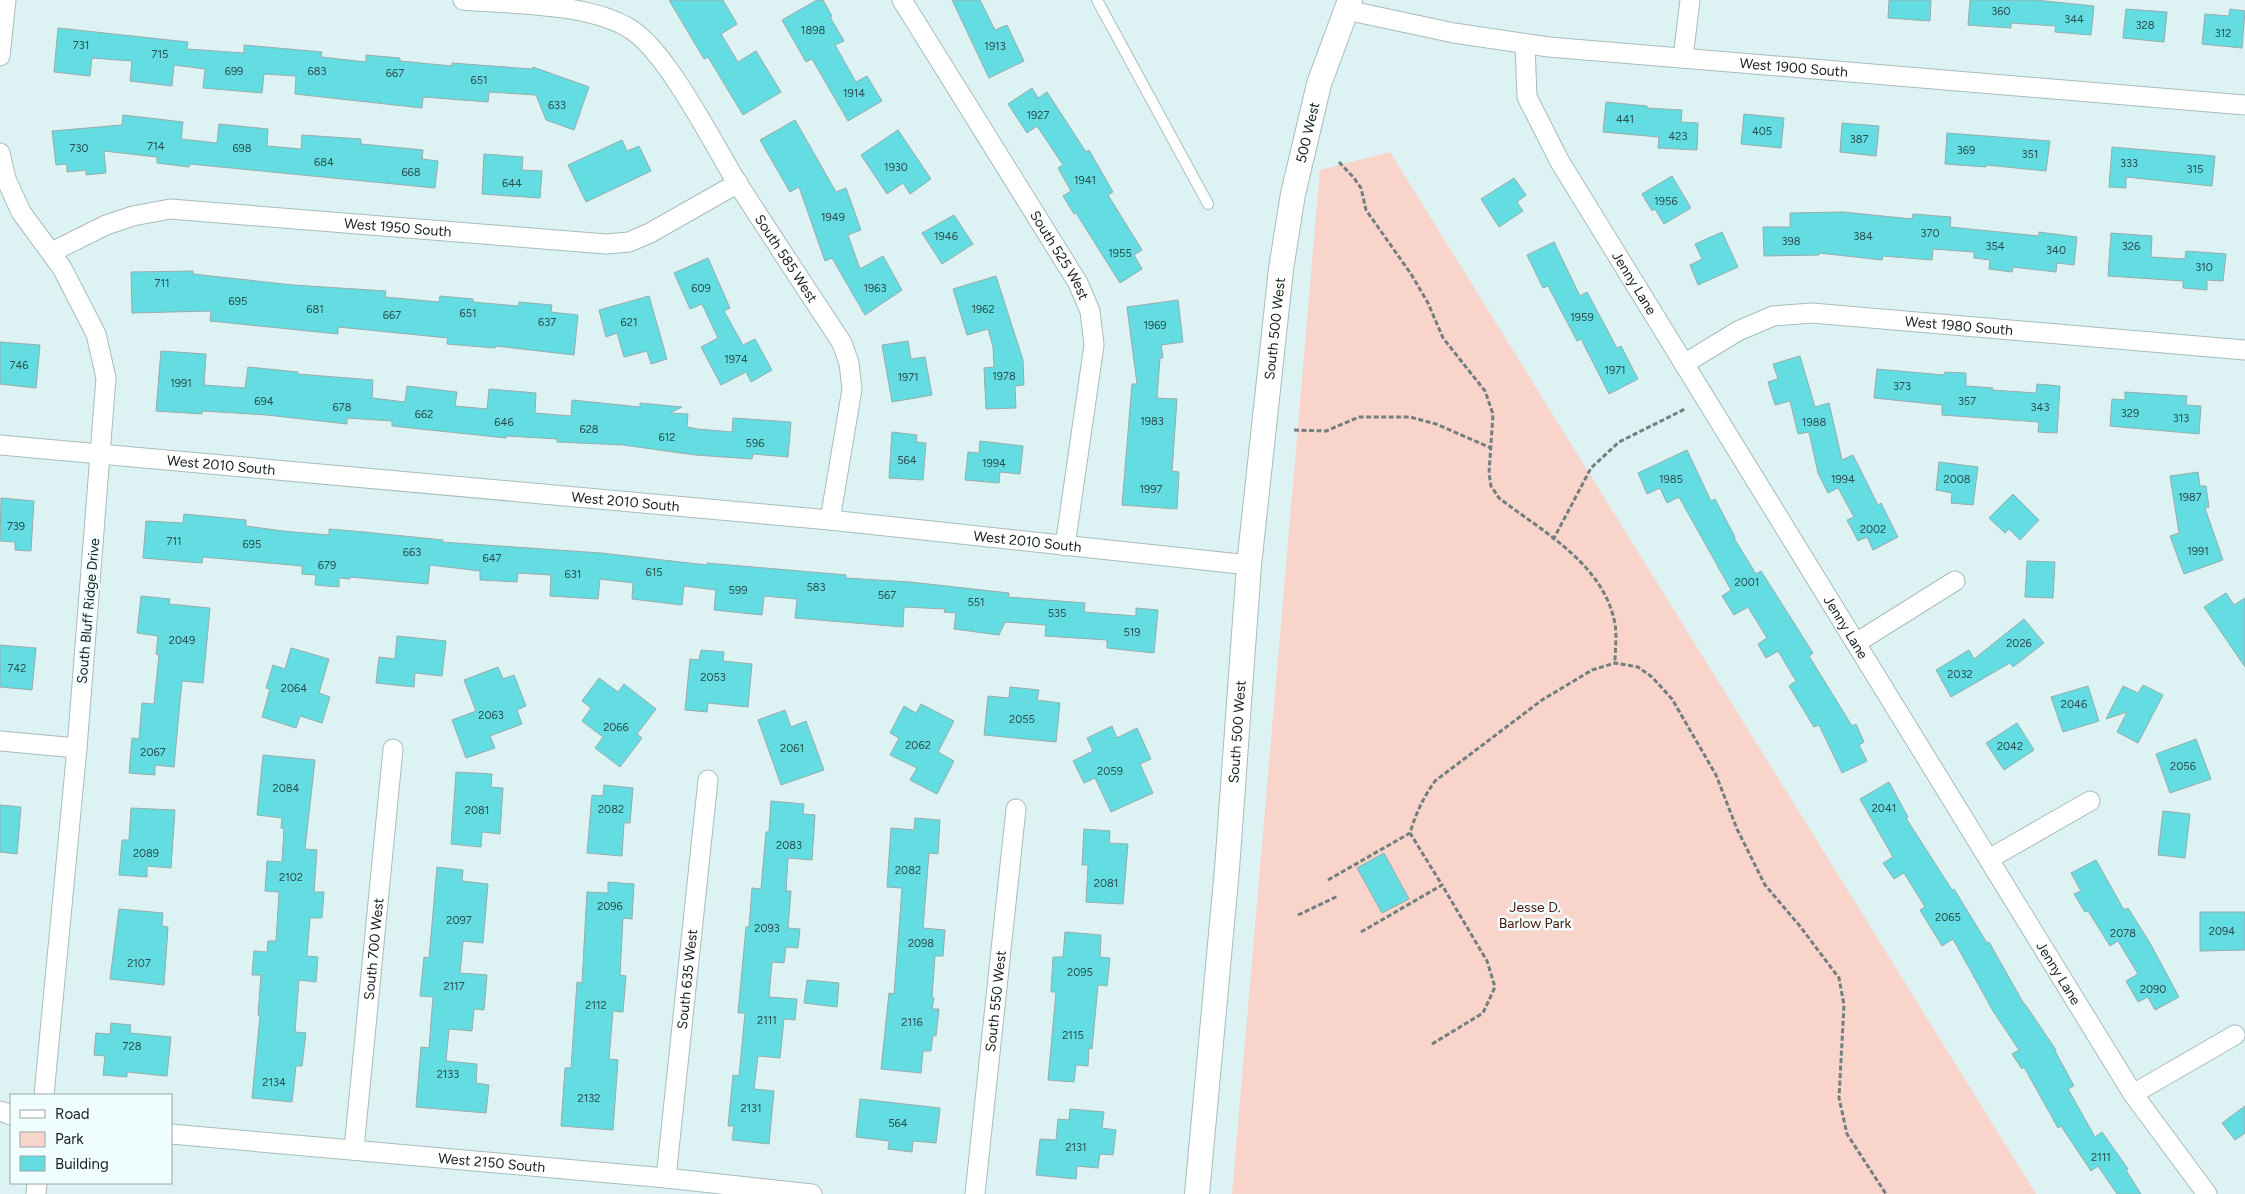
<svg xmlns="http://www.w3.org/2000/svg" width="2245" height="1194" font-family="Figtree,sans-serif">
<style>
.green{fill:#f9d4cb}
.building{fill:#63dde1;stroke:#98acac}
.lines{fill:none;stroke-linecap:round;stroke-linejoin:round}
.service-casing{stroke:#a8bcbc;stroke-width:12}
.minor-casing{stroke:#a8bcbc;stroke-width:21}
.tertiary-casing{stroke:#a8bcbc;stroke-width:26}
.path{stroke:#717f7f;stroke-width:3;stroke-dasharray:5 2.5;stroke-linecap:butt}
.service{stroke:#fff;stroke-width:10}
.minor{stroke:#fff;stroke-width:19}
.tertiary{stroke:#fff;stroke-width:24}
.labels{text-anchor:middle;stroke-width:5;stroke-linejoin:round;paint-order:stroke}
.number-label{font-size:11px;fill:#2b4e50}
.street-label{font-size:14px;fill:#181f1f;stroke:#f1fefe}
.park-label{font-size:14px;fill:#4c170a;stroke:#f1fefe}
</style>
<rect width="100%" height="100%" fill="#ddf2f3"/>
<path class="green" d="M1390,152L2036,1194H1232L1320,170Z"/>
<path class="building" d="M669,0H723L737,24L721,34L738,62L756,51L781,92L743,115L708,57L704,59Z
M817,0H823L832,16L830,17L844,41L835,45L856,82L867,76L882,101L848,121L812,59L806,62L782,20Z
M952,0H980L995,30L1007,25L1024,61L989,78Z
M1889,0H1931L1930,21L1888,18Z
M1970,0H2035L2094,6L2091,35L2055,32L2056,26L2011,23V28L1968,25Z
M2126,9L2167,12L2164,42L2123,38Z
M2230,9L2245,11L2242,48L2202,44L2205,14L2229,16Z
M58,28L188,42L187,49L244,53V45L322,52L321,57L366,62V55L400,58V61L452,66V63L532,69L533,67L589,87L574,130L546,120L536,95L489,92L488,102L423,97L422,108L295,94L296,76L264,74L262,93L203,88L205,69L174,65L172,86L130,81L132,61L92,58L90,76L54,72Z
M1032,88L1038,98L1047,92L1086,152L1089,150L1113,192L1108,195L1142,250L1134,255L1142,269L1120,283L1076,213L1074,214L1063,196L1071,191L1058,168L1063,165L1037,126L1027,133L1008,104Z
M1606,102L1647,106V108L1682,110L1681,122L1698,123L1697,150L1658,148L1659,137L1603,132Z
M1744,114L1784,118L1781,148L1741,144Z
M123,115L183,122L181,139L217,143L219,124L268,129L267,146L301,149L302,135L361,139V144L423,150L422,159L438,161L435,188L190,164L189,167L157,163V157L104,151L106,173L86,175V170L67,172V164L56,165L52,131L122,125Z
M795,120L836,192L846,188L861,230L848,235L860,269L883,256L902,290L865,315L832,258L825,261L799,187L790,192L760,140Z
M1842,123L1879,126L1876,156L1840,152Z
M898,130L931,179L910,194L903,183L887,194L861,155Z
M1947,133L2050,141L2046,171L1986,165V167L1945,164Z
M622,140L627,151L639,146L651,171L586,202L568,165Z
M2112,147L2215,156L2212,186L2126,177V188L2109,187Z
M484,154L523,157L522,170L542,171L540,198L482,194Z
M1672,176L1691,208L1664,224L1655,209L1652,211L1642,194Z
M1514,178L1526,195L1517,202L1523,211L1499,227L1481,199Z
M1843,212L1912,219L1913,214L1951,217L1950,227L2039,236V232L2077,237L2074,265L2057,263L2056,272L2013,267L2012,272L1989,269L1990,260L1974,258V252L1933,249L1932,260L1883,256L1882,260L1819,253V255L1764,256L1763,227H1790V213Z
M954,215L973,244L942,264L922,233Z
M1722,232L1738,267L1698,285L1690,265L1702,259L1695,244Z
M2111,233L2152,236L2151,257L2185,259L2186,251L2226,254L2223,281L2207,280V290L2183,288V281L2108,276Z
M1554,242L1580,296L1587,292L1617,348L1621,346L1638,379L1609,394L1581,339L1577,341L1548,286L1543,288L1527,255Z
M708,258L730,308L724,311L743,345L755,339L772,370L751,382L746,372L721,385L701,347L718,338L702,304L690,309L674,273Z
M193,271V274L293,285L386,291L385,297L439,302L440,296L473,299V302L518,306L519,302L552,305L551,312L578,315L574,355L496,346L495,348L447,344L448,338L338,327V334L210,321L211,311L132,313L131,272Z
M996,276L1023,360L1024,385L1015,386L1016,408L986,409L984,368L994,367L993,347L988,329L967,335L953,289Z
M649,296L667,359L651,364L647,351L624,357L617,333L606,337L599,310Z
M1178,300L1183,342L1161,345L1163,358H1160L1157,398L1177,399L1172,471L1179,472L1177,509L1122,505L1132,384H1137L1127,307Z
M908,341L911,359L925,357L932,395L892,402L882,345Z
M0,342L40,345L36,388L0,384Z
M161,351L206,354L204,385L245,388L248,367L298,372V374L373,380L372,398L405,402L407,386L457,392L455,406L487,409L489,389L536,393L535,413L571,416L572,400L640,407V403L682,407L670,413L688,414L687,427L698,429L732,432L733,418L791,422L788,457L753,454L752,459L695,455L623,445L557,442V439L507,436L506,438L392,426V421L347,418V424L267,415L202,411V414L156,411Z
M1800,356L1815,407L1829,403L1842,460L1853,455L1878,505L1881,503L1898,537L1873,550L1867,537L1858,541L1847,520L1854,517L1838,488L1828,493L1818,473L1809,432L1798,434L1790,401L1775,405L1768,382L1778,379L1773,364Z
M1877,369L1944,375L1945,372L1966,373V386L1993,388L1992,390L2036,393L2037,384L2060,386L2057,433L2038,432L2039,422L1942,415V405L1874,398Z
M2125,392L2187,396L2186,405L2201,406L2199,434L2110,426L2112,399L2125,400Z
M892,432L917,435L916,442L926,443L923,480L889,478Z
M980,441L1023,446L1020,474L1000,472L999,483L965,480L968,452L979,453Z
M1687,450L1711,501L1715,499L1735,537L1734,538L1756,574L1761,571L1813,653L1809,656L1852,726L1856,724L1864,742L1859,745L1867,761L1842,773L1819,725L1814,727L1789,686L1796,681L1778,651L1766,658L1758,644L1767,638L1748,607L1734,615L1722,596L1731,590L1679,497L1667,503L1660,488L1647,494L1638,473Z
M1939,462L1978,467L1973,505L1951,503L1952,493L1936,490Z
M2198,472L2200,486H2206L2209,507L2205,508L2223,560L2184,574L2170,536L2179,533L2170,476Z
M2013,494L2039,520L2020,540L2009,529L2005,533L1989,518Z
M1,498L34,501L31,551L15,550V542L0,541Z
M184,514L246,520V526L283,531L329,535V529L364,532L443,540L442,542L601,553L707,565V563L846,575V578L910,582L1009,593L1008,597L1085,603L1084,612L1136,616V608L1158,610L1154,653L1107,648V640L1045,636L1046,625L1005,622L999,635L954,629L956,613L944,612L945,609L904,607L903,627L795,618L797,599L764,596L762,615L714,610L716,590L684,586L682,605L632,599L633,583L600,579L598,599L550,596L551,575L518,573L517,582L480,580V571L430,565L428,584L350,577V579L339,578V587L315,585L316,575L302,574V566L203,557L202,563L143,558L146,521L183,523Z
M2027,561L2055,562L2053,598L2025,597Z
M2226,593L2234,605L2245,598V667L2204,607Z
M141,596L170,599L169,604L210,608L203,683L182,681L174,767L155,765V775L129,773L132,738L139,739L142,703L154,704L159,655L156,654L158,636L137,633Z
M2024,619L2044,643L2013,667L2010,663L1951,697L1936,670L1969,650L1974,659Z
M397,636L446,641L442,676L415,673L414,687L376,683L379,657L395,659Z
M0,645L36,648L32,690L0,687Z
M291,648L329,659L319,693L330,697L322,723L300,716L296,728L262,717L270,689L266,688L273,665L285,669Z
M701,650L724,652L723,661L752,664L748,707L708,703L707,712L685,710L690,659L699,660Z
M498,667L503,679L514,675L526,706L517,710L522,724L490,736L495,748L466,758L452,720L476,711L464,680Z
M599,678L618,692L624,684L656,709L637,734L642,738L620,767L595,748L603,737L582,721L591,708L582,701Z
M2143,685L2163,695L2138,743L2117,732L2127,712L2106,719L2123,686L2138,693Z
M2088,686L2099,721L2063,732L2051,697Z
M1010,687L1039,690L1037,700L1060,703L1056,742L984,735L988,696L1009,698Z
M921,704L954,721L938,752L954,761L937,794L910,780L917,768L890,755L899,738L890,733L904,706L916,713Z
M785,710L791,727L806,721L824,770L781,785L758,720Z
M2017,723L2034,750L2004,770L1986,743Z
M1112,726L1117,738L1137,728L1151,759L1140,764L1153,793L1111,812L1095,778L1084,783L1073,761L1093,751L1087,738Z
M2196,739L2211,779L2170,793L2156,754Z
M263,755L315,760L305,849L317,850L314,892H324L322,918H310L307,956L318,957L316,982L299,980L295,1032L306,1033L302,1066H296L292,1102L252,1098L260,1016L258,1015L261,975H252L254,951L267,952L268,941H276L279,892L265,891L267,861L282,862L284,829L281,828L282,818L257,815Z
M456,772L492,774L491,787L503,788L500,834L482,832L481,847L451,844Z
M1889,782L1908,817L1906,818L1952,890L1954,889L1987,943L1989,942L2024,1004H2025L2056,1050L2055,1051L2074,1086L2068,1089L2095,1137L2102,1132L2128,1169L2126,1170L2141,1194H2117L2098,1166L2091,1171L2061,1126L2058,1128L2024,1067L2022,1069L2012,1054L2019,1050L1993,1011L1953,939L1942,946L1920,910L1925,907L1904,873L1894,879L1883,863L1893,857L1860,799Z
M604,785L633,788L630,823H624L622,856L587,853L592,795L603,796Z
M771,801L804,804L803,814L815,815L812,860L788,858L786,891H791L788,928L800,929L798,948L786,947L784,963L772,962L769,997L797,999L795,1020L784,1019L780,1058L758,1056L754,1089L774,1091L769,1144L732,1140L734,1126H728L733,1075L739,1076L745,1013H738L746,927H749L752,888L761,889L766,832H769Z
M0,805L21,807L17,854L0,852Z
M131,808L175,810L171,868L147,866V877L119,875L122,840H129Z
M2163,811L2190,814L2185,858L2158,855Z
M915,818L940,820L938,854L929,853L923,928L945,930L943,956H935L932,997L934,998L932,1009H939L936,1036L933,1035L931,1051H923L921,1073L881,1069L889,993L894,994L902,888L887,887L891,828L914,830Z
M1084,829L1110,831L1109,843L1128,844L1123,904L1086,902L1088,865H1082Z
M1384,853L1409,899L1382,913L1357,868Z
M2096,860L2124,910L2128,908L2150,943L2179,997L2155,1010L2148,997L2138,1002L2126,981L2138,974L2118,941L2110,946L2088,911L2085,912L2074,894L2081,891L2071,873Z
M437,867L463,870L462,881L488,884L483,943L463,941L460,973L487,975L484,1010L474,1009L472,1031L449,1029L446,1061L477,1064L476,1083L489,1085L486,1113L416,1107L421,1047L429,1048L433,997L420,996L424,957L429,958Z
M608,882L634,884L632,919L623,918L620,975L626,976L623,1012L613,1011L609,1059L618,1060L613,1130L561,1126L565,1068H571L577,982L582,983L587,892L608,893Z
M119,909L163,913L162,926L168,927L164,985L110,979Z
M2200,912H2245V950L2200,951Z
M1065,932L1101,935L1100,957L1110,958L1107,986L1098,985L1092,1049L1089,1048L1088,1066L1076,1065L1074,1082L1048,1080L1056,992H1051L1053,957H1063Z
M807,980L839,983L837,1007L804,1003Z
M111,1023L131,1025L130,1033L171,1037L167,1076L127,1072V1077L103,1075L105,1056L94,1055L96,1033L110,1034Z
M860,1099L940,1108L936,1143L913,1141L912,1152L888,1149L889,1141L856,1137Z
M2245,1106V1133L2235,1140L2222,1123Z
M1070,1109L1104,1112L1102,1128L1116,1130L1113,1155L1100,1154L1098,1168L1077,1166L1076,1179L1036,1175L1040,1139L1056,1140L1058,1119L1069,1120Z"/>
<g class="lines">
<defs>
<path id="service" d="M1097,0L1208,204"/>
<g id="minor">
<path id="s1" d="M463,0C511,4 585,3 627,27C666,48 713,144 738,184C772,237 807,290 842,343L849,363L852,389L830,520"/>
<path id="s2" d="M902,0L1078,283L1090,311L1094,345L1065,546"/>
<path id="s3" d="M1346,10L1454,33L1549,47L2245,105"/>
<path id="s4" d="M1525,44L1527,97L1560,162L2133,1094L2207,1194"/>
<path d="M0,56L6,0"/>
<path d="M1683,58L1690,0"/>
<path d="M0,153L6,179L21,212L62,268L96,334L106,378L77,748L44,1095"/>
<path id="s5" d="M52,252L106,225L133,216L170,209L606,244L629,242L650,233L738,183"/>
<path id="s6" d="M1684,364L1738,331L1773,316L1812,313L2245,350"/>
<path id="s7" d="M0,445L830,520L1249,565"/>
<path d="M1856,643L1955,581"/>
<path d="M0,741L77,748"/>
<path d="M1989,859L2090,801"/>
<path d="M2133,1094L2235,1035"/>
<path d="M0,1111L11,1115"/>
<path id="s8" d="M171,1134L666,1178L812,1194"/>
<path id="s9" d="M354,1149L393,749"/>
<path id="s10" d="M666,1178L708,780"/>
<path d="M36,1194L37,1183"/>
<path id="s11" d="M975,1194L1016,809"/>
</g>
<g id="tertiary">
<path id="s12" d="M1197,1194L1227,869L1249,565L1281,269L1293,194L1319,84L1350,0"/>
</g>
</defs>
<use href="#service" class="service-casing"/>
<use href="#minor" class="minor-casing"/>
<use href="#tertiary" class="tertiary-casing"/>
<path class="path" d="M1339,162L1354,178L1361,188L1366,210L1411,274L1428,303L1443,338L1485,391L1493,414L1489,473L1491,486L1499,498C1543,532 1604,564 1615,624C1617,636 1615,650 1615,663
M1294,430L1326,431L1359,417H1410L1436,424L1491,448
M1553,540L1591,468L1619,442L1685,409
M1328,880L1410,833
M1298,915L1338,896
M1361,932L1442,885L1410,833C1416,813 1423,798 1435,781L1542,700L1592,670L1615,663L1638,667L1652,677L1672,699L1716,775L1737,829L1765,885L1799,925L1839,978L1844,1005L1839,1098L1847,1134L1886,1194
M1432,1044L1483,1013L1495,987L1487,961L1442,885"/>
<use href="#service" class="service"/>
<use href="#minor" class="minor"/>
<use href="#tertiary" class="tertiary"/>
</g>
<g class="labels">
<g class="number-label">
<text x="2001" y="15">360</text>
<text x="2074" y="23">344</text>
<text x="2145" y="29">328</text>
<text x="813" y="34">1898</text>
<text x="2223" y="37">312</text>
<text x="81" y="49">731</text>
<text x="995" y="50">1913</text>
<text x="160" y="58">715</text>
<text x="234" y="75">699</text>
<text x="317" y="75">683</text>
<text x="395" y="77">667</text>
<text x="479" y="84">651</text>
<text x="854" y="97">1914</text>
<text x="557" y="109">633</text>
<text x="1038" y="119">1927</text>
<text x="1625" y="123">441</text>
<text x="1762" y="135">405</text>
<text x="1678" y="140">423</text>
<text x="1859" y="143">387</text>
<text x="156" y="150">714</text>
<text x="79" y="152">730</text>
<text x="242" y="152">698</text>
<text x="1966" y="154">369</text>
<text x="2030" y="158">351</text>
<text x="324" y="166">684</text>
<text x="2129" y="167">333</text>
<text x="896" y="171">1930</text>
<text x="2195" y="173">315</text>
<text x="411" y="176">668</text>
<text x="1085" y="184">1941</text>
<text x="512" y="187">644</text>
<text x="1666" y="205">1956</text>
<text x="833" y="221">1949</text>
<text x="1930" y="237">370</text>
<text x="946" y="240">1946</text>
<text x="1863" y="240">384</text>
<text x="1791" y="245">398</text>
<text x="1995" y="250">354</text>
<text x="2131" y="250">326</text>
<text x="2056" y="254">340</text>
<text x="1120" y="257">1955</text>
<text x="2204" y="271">310</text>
<text x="162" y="287">711</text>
<text x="701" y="292">609</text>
<text x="875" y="292">1963</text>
<text x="238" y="305">695</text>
<text x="315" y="313">681</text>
<text x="983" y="313">1962</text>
<text x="468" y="317">651</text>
<text x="392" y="319">667</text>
<text x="1582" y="321">1959</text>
<text x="547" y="326">637</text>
<text x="629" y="326">621</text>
<text x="1155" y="329">1969</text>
<text x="736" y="363">1974</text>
<text x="19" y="369">746</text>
<text x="1615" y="374">1971</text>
<text x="1004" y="380">1978</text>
<text x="908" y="381">1971</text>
<text x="181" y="387">1991</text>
<text x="1902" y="390">373</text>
<text x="264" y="405">694</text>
<text x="1967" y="405">357</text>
<text x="342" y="411">678</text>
<text x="2040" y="411">343</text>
<text x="2130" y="417">329</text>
<text x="424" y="418">662</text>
<text x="2181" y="422">313</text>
<text x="1152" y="425">1983</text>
<text x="504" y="426">646</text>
<text x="1814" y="426">1988</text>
<text x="589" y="433">628</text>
<text x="667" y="441">612</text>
<text x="755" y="447">596</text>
<text x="907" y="464">564</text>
<text x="994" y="467">1994</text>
<text x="1671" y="483">1985</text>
<text x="1843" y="483">1994</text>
<text x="1957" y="483">2008</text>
<text x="1151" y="493">1997</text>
<text x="2190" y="501">1987</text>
<text x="16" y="530">739</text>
<text x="1873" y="533">2002</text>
<text x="174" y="545">711</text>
<text x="252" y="548">695</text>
<text x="2198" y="555">1991</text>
<text x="412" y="556">663</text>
<text x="492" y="562">647</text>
<text x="327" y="569">679</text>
<text x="654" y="576">615</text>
<text x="573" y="578">631</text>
<text x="1747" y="586">2001</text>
<text x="816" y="591">583</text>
<text x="738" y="594">599</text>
<text x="887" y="599">567</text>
<text x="976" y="606">551</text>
<text x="1057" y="617">535</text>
<text x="1132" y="636">519</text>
<text x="182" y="644">2049</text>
<text x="2019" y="647">2026</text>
<text x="17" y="672">742</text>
<text x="1960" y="678">2032</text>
<text x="713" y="681">2053</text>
<text x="294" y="692">2064</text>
<text x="2074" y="708">2046</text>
<text x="491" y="719">2063</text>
<text x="1022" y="723">2055</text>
<text x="616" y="731">2066</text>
<text x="918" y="749">2062</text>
<text x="2010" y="750">2042</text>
<text x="792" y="752">2061</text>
<text x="153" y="756">2067</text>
<text x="2183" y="770">2056</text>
<text x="1110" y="775">2059</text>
<text x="286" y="792">2084</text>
<text x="1884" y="812">2041</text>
<text x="611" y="813">2082</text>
<text x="477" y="814">2081</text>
<text x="789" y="849">2083</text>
<text x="146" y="857">2089</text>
<text x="908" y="874">2082</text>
<text x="291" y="881">2102</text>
<text x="1106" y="887">2081</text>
<text x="610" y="910">2096</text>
<text x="1948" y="921">2065</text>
<text x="459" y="924">2097</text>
<text x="767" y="932">2093</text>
<text x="2222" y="935">2094</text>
<text x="2123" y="937">2078</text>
<text x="921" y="947">2098</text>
<text x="139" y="967">2107</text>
<text x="1080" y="976">2095</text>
<text x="454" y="990">2117</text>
<text x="2153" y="993">2090</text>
<text x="596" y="1009">2112</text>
<text x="767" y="1024">2111</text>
<text x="912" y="1026">2116</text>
<text x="1073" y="1039">2115</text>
<text x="132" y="1050">728</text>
<text x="448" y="1078">2133</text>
<text x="274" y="1086">2134</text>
<text x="589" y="1102">2132</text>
<text x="751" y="1112">2131</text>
<text x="898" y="1127">564</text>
<text x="1076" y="1151">2131</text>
<text x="2101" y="1161">2111</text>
</g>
<g class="street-label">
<text dy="5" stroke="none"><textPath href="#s3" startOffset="452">West 1900 South</textPath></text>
<text dy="5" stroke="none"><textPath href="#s12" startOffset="1068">500 West</textPath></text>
<text dy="5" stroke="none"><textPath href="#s5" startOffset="355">West 1950 South</textPath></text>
<text dy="5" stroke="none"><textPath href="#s2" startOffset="300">South 525 West</textPath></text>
<text dy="5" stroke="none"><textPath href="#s1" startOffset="450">South 585 West</textPath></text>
<text dy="5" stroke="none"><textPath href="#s4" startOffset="268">Jenny Lane</textPath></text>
<text dy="5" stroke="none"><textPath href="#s6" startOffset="288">West 1980 South</textPath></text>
<text dy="5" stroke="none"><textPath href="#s12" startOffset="869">South 500 West</textPath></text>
<text dy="5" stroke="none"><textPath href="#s7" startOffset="222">West 2010 South</textPath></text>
<text dy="5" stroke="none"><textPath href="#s7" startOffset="628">West 2010 South</textPath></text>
<text dy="5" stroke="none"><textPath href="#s7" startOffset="1032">West 2010 South</textPath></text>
<text transform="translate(88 611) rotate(-85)" y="5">South Bluff Ridge Drive</text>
<text dy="5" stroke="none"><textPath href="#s4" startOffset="672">Jenny Lane</textPath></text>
<text dy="5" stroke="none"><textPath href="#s12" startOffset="464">South 500 West</textPath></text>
<text dy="5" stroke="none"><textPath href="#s9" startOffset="201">South 700 West</textPath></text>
<text dy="5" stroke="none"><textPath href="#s4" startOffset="1078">Jenny Lane</textPath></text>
<text dy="5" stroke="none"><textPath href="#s10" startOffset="200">South 635 West</textPath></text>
<text dy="5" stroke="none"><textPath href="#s11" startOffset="194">South 550 West</textPath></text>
<text dy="5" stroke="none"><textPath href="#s8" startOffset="322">West 2150 South</textPath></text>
</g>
<g class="park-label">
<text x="1535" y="912">Jesse D.<tspan x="1535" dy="16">Barlow Park</tspan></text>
</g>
</g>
<rect x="10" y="1094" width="162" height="90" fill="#f1fefe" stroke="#9aa5a5"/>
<rect x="20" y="1110" width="25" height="8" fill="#ffffff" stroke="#9aa5a5"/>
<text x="55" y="1119" font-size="15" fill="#181f1f">Road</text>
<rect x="20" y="1132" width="25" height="15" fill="#f9d4cb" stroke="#9aa5a5"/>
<text x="55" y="1144" font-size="15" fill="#181f1f">Park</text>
<rect x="20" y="1156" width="25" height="15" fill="#63dde1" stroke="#9aa5a5"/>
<text x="55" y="1169" font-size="15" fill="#181f1f">Building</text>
</svg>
